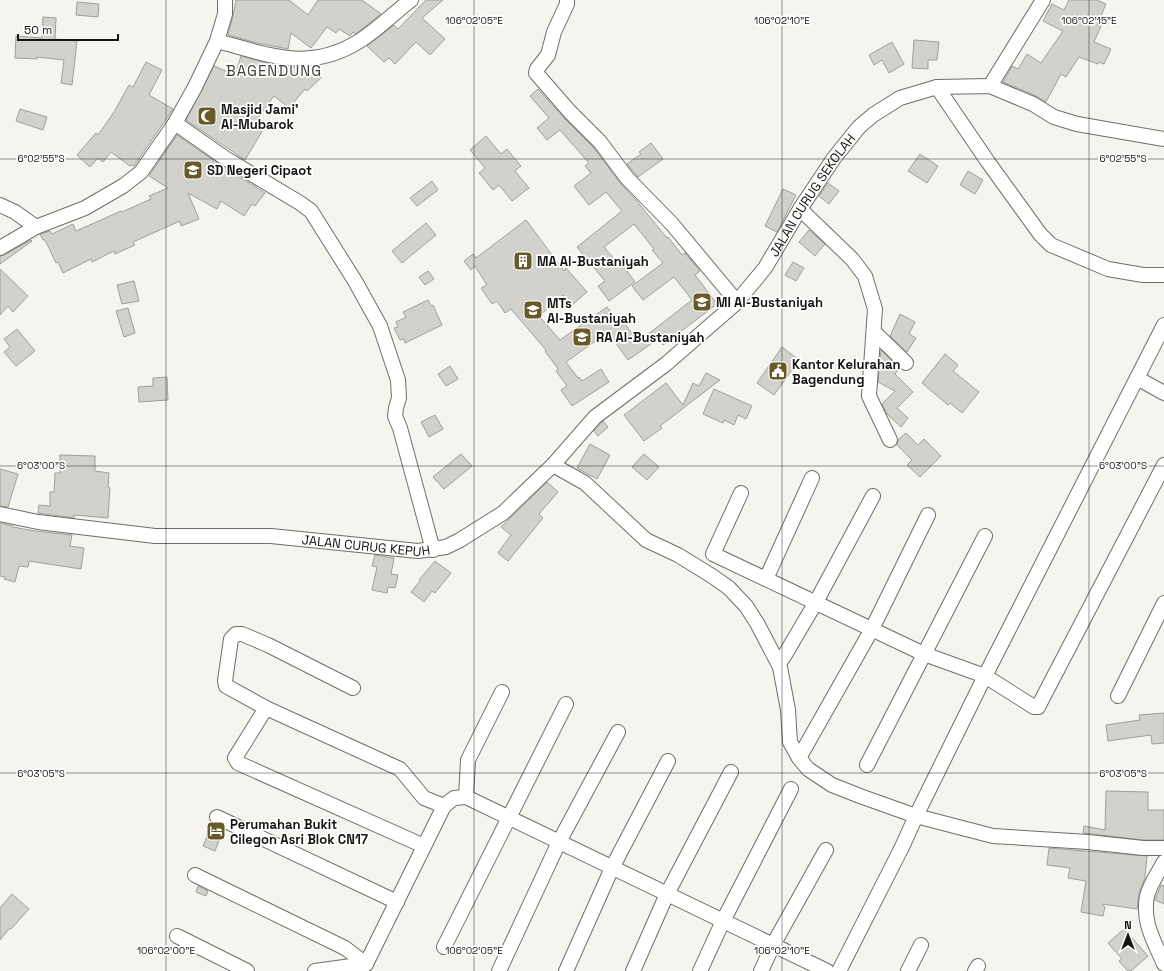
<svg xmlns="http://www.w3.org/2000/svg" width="1164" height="971" font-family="'Space Grotesk',sans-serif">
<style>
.building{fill:#d3d1cb;stroke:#a19f9a}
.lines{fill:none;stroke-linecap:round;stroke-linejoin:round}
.minor-casing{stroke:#6f6e69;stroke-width:16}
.minor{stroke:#fff;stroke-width:14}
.ticks{fill:none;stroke:#141412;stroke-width:1;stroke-opacity:0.45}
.labels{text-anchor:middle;stroke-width:3.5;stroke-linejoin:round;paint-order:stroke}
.poi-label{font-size:13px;font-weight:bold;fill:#141412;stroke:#fff;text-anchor:start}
.street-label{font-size:13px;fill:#141412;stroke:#fff}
.quarter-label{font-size:15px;letter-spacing:1px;fill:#403f3a;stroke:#fff}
.ticks-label{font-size:10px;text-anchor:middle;fill:#141412;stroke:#fff;stroke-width:3.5;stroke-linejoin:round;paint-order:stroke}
</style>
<rect width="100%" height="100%" fill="#f5f4ee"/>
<path class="building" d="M236,0H289L308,15L318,0H362L381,14L357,33L355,34L353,32L350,36L339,29L336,33L327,27L311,48L291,33L288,49L257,43L228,35L233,16Z
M426,0H443L422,18L445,39L430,55L416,42L395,64L389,58L384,62L367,46L394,25L398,29Z
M1069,0H1097L1106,4L1097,25L1101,26L1094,42L1111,49L1104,64L1099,62L1098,64L1079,57L1066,77L1061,74L1046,102L1036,96L1003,82L1012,66L1018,69L1027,54L1041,63L1063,31L1043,21L1052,4L1064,10Z
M77,2L99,4L98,17L76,15Z
M43,17L56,18L55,39L77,41L72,85L61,83L64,60L37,57V59L15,58L16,36L42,38Z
M914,40L939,42L937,60H928V69L912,68Z
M892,42L904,64L889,73L882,60L874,65L869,55Z
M241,56L271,64L288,67H311L322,77L307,91L305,89L289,108L274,96L258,118L267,123L245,160L186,120L214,66L235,75Z
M146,62L162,70L149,95L173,109L134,166L131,165L130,166L111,152L103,162L98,158L90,167L77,155L96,133L98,135L114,112L129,85L133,87Z
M538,89L564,118L594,148L620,183L635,199L667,238L668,237L682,255L685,253L700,271L695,275L717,304L663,345L658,339L628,360L608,332L566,362L578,378L579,377L582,381L601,369L609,382L572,406L561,390L567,386L556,371L558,369L545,351L546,350L511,309L505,313L497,301L492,304L481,288L487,285L475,266L471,270L464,261L473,254L476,258L526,220L564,271L566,268L587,292L572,305L563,295L539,316L560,340L607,307L621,326L625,324L638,342L692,300L674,277L643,300L632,286L663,263L652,250L654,249L634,224L604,247L622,268L624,267L635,282L609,301L598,286L605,281L577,247L622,211L606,192L589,205L574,186L591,173L585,166L589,163L560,130L547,140L537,128L549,118L530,96Z
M20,109L47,117L43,130L16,121Z
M177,135L220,165L265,193L255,206L252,204L244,216L221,201L217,209L188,193L199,219L181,226L180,221L133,242L135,245L115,254L114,251L92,262L91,259L63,273L58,262L56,263L45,240H43L40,234L50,231L52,234L73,224L76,231L121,211L122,212L151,199L149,196L168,188L149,176Z
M486,136L501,154L507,149L521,166L515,171L529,188L512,201L499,185L493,190L479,173L485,168L470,150Z
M651,143L663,159L638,177L627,164L641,154L639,152Z
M920,154L938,166L927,183L908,171Z
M968,171L983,180L975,194L960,185Z
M432,181L438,190L417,206L410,198Z
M828,183L839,191L829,204L819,196Z
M783,189L796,195L777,232L765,226Z
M426,223L436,235L402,263L392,251Z
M809,230L825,244L815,256L799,242Z
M31,240L32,241L0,264V256L4,255Z
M793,262L804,268L796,281L785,275Z
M0,269L28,296L13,312L8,306L0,315Z
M428,271L434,279L425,285L419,277Z
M134,281L139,301L122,304L117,285Z
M428,300L431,306L433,305L442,325L405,343L404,339L400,340L394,328L398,327L396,322L406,317L403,312Z
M128,308L135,333L124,337L116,311Z
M900,314L915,322L909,334L916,338L907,352L890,336Z
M17,329L35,351L16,366L4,352L10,347L4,339Z
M782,347L799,360L774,395L757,383Z
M881,350L899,368L895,374L913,392L897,408L908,418L901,427L887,414L882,404L895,391L878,382Z
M945,354L958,365L953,371L979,392L962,413L950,403L948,405L922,383Z
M450,366L458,379L446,386L438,374Z
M706,373L720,380L660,426L662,428L644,441L624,415L666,383L683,405L693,383L699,386Z
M167,377L168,400L139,402L138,387L153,386V378Z
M714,389L752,406L746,419L738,415L734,425L724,420L723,423L703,414Z
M435,415L443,429L429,437L421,422Z
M603,421L608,427L598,436L594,431Z
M906,433L918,445L924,439L941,456L920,477L907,465L912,460L897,445L898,440Z
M590,444L610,455L597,479L577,468Z
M461,454L472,466L444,489L433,477Z
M644,454L659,467L647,480L632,467Z
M60,455L95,456V471L109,473L108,487L110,488L108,518L74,515V518L38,513L39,505L50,506V492H54L55,473H60Z
M0,469L18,474L8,507L0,506Z
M547,482L558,492L539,514L543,518L508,561L498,553L511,535L501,527Z
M0,523L13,526V527L35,531L72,535L70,546L84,548L81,569L29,561L28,567L19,566L15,582L4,579L5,577L0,576Z
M375,555L394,558L391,574L398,575L395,588L388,587L387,593L372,590L377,567L372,566Z
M435,561L451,573L435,593L432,591L424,602L411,592L420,581L419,580Z
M1164,713V743L1152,744L1151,735L1108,741L1106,725L1140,720L1139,715Z
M1106,791L1148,792V810H1164V840H1143L1083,833L1084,826L1105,830Z
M212,825L223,830L215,851L203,846Z
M1049,848L1147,856L1145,877L1139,894L1137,909L1102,904L1105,907L1103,916L1081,912L1086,881L1068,878L1070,868L1047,865Z
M1161,885L1164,886V904L1155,900Z
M198,886L208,891L206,896L196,892Z
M12,894L29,909L11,929L10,928L0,940V908Z
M1124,929L1148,956L1131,971H1128L1119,961L1122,959L1108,943Z"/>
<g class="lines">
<defs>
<g id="minor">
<path d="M567,0V4L554,32L548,55L537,69L536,73L570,112L600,142L627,178L672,224L737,302"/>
<path d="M217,41C270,55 310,73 361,40C378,29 394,13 411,0"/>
<path d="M990,86L1043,0"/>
<path d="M937,87L988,162L1040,234L1051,245L1108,269L1143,275H1164"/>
<path d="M175,123L225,158L300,203L311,211L355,281L380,326L398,380L399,398L396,408L395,416L400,428L433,550"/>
<path d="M0,205L15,212L36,227"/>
<path d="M800,209L852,259L865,276L875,309L869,396L890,440"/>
<path d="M0,248L36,227L85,208L123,186L141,172L175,123L195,87L217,41L225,14V0"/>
<path d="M874,332L906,363"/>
<path d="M1137,378L1164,393"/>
<path d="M553,465L585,483L646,540L678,555L712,576L729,588L746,606L757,623L780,667L788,710L790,742L799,758L808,769L832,785L860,796L916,816L993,836L1088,842L1143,848H1164"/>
<path d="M741,493L713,554L924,654L985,676L1034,707H1038L1164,465"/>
<path id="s1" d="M0,514L38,522L155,536H271L418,551L446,547L460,540L503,513L553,465L595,417L666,364L735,304L765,268L800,209L834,158L859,127L873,115L900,98L937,87L990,86L1033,104L1054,117L1077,124L1164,139"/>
<path d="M766,579L812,478"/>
<path d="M783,658L816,602L873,496"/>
<path d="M353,688L268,645L242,634H236L231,639L225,681L226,686L266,708L400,769L424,798L444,806"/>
<path d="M1118,696L1164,603"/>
<path d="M266,708L235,758L238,763L424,846"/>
<path d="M799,758L872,629L928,515"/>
<path d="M867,765L985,536"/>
<path d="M466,797L468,760L502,692"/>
<path d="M217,817L397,902"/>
<path d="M1164,862C1158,873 1150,884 1147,896C1142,922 1154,941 1164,964"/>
<path d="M195,875L345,948L366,964"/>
<path d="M177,936L247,971"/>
<path d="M444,947L566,704"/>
<path d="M366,964L444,806L454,798L466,797L827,971"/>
<path d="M315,971L366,964"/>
<path d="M499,971L559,842L618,732"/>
<path d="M566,971L612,868L668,761"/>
<path d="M633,971L667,894L731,772"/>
<path d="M700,971L723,921L791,789"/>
<path d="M761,971L773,945L826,850"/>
<path d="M839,971L902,847L916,816L985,676L1164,325"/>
<path d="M908,971L921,945"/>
<path d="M975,971L978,966"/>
</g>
</defs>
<use href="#minor" class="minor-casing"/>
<use href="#minor" class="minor"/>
</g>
<path class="ticks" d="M166,0V971M474,0V971M782,0V971M1089,0V971M0,159H1164M0,466H1164M0,773H1164"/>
<defs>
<symbol id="mosque-square" viewBox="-11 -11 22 22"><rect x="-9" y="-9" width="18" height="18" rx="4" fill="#675a27" stroke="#fff"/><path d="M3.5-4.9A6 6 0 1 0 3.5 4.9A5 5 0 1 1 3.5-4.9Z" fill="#fff"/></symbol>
<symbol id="school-square" viewBox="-11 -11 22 22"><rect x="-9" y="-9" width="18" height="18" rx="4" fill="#675a27" stroke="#fff"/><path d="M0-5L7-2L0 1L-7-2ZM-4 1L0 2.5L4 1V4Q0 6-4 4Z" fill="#fff"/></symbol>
<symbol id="building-square" viewBox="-11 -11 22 22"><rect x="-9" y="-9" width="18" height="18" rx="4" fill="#675a27" stroke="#fff"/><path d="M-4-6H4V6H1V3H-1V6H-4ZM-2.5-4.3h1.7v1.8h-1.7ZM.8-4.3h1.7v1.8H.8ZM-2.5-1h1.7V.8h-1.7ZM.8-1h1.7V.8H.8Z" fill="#fff"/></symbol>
<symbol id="civic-square" viewBox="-11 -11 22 22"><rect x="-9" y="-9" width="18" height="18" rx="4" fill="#675a27" stroke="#fff"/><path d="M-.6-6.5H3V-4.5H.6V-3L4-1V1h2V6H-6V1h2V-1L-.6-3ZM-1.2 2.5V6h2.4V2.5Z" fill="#fff"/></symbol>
<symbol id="hotel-square" viewBox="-11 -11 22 22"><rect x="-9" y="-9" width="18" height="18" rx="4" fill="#675a27" stroke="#fff"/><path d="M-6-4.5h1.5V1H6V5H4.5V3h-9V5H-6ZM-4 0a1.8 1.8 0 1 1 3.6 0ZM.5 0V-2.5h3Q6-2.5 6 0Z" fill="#fff"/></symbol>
</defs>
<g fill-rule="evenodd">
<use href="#mosque-square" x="196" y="105" width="22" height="22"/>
<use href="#school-square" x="182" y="159" width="22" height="22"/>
<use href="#building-square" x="512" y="250" width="22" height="22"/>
<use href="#school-square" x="691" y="291" width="22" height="22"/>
<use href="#school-square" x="522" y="299" width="22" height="22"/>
<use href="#school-square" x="571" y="326" width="22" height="22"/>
<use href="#civic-square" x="767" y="360" width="22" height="22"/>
<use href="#hotel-square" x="205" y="820" width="22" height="22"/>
</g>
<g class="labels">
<g class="poi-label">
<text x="221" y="114">Masjid Jami'<tspan x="221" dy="15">Al-Mubarok</tspan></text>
<text x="207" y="175">SD Negeri Cipaot</text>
<text x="537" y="266">MA Al-Bustaniyah</text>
<text x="716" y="307">MI Al-Bustaniyah</text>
<text x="547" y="308">MTs<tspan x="547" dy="15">Al-Bustaniyah</tspan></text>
<text x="596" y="342">RA Al-Bustaniyah</text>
<text x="792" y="369">Kantor Kelurahan<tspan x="792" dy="15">Bagendung</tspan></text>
<text x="230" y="829">Perumahan Bukit<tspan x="230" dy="15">Cilegon Asri Blok CN17</tspan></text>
</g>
<g class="street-label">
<text dy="5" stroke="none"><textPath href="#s1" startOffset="962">JALAN CURUG SEKOLAH</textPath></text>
<text dy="5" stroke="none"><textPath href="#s1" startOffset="368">JALAN CURUG KEPUH</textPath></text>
</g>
<g class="quarter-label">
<text x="274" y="76">BAGENDUNG</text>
</g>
</g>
<g class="ticks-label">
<text x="474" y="24">106°02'05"E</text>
<text x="782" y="24">106°02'10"E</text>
<text x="1089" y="24">106°02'15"E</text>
<text x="41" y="162">6°02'55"S</text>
<text x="1123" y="162">6°02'55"S</text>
<text x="41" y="469">6°03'00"S</text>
<text x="1123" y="469">6°03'00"S</text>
<text x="41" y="777">6°03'05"S</text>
<text x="1123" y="777">6°03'05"S</text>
<text x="166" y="954">106°02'00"E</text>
<text x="474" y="954">106°02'05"E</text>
<text x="782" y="954">106°02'10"E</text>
</g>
<g transform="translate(1128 935)" stroke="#ffffff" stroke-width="3" paint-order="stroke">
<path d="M0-3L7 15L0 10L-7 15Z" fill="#141412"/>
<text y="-6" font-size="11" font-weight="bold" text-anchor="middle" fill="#141412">N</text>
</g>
<path d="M18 34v6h100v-6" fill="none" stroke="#141412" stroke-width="2"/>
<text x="24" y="34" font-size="12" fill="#141412" stroke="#ffffff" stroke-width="3" paint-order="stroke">50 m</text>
</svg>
